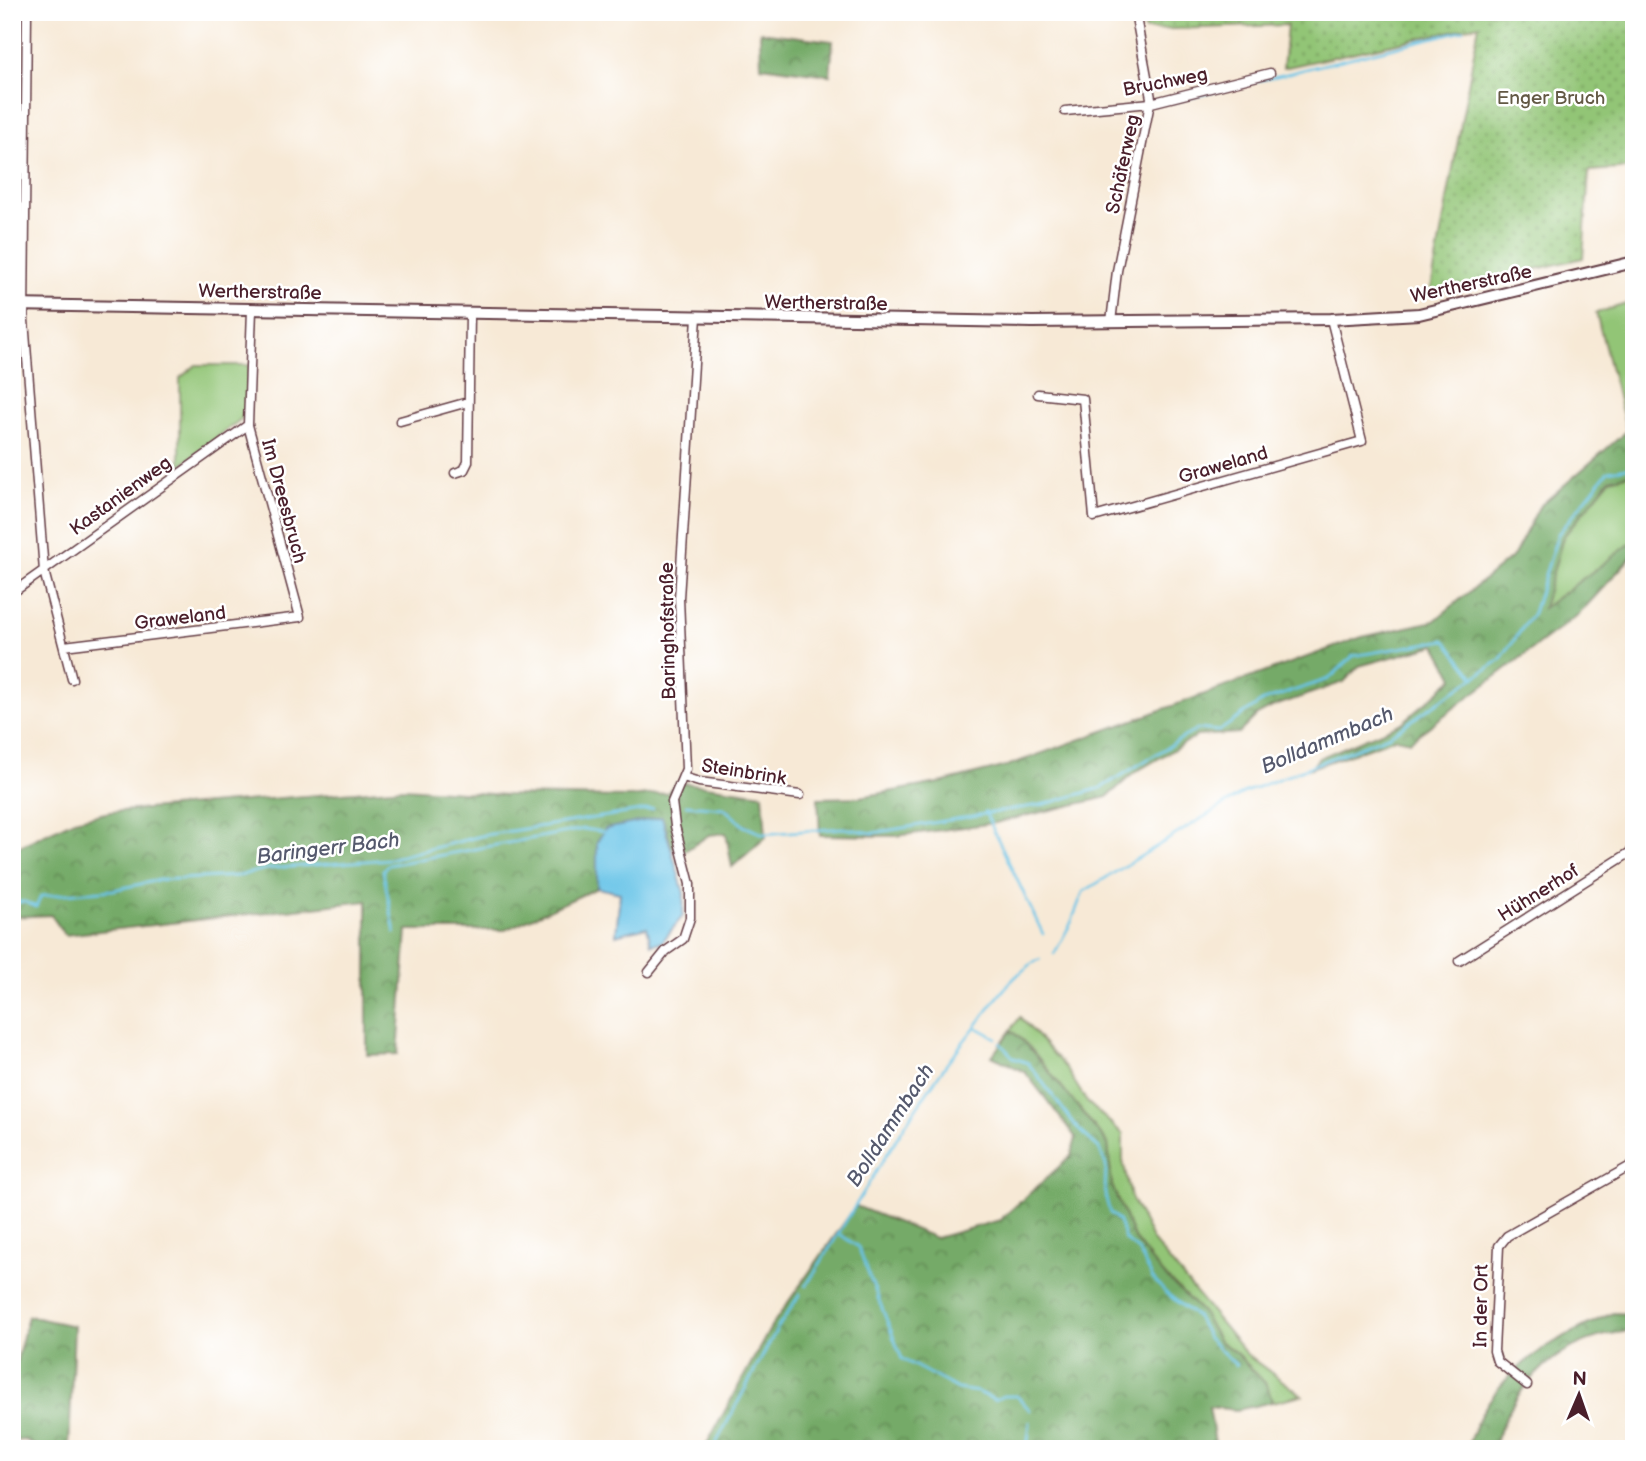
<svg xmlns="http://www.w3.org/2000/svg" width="1646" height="1461" font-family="'Balsamiq Sans',sans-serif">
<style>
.grass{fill:#92c576;stroke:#6e7250;stroke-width:2}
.forest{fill:url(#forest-crowns);stroke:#606449;stroke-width:2}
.park{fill:url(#park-dots);stroke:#6e7250;stroke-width:2}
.water{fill:#6ac5e8;stroke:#5a728a;stroke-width:2}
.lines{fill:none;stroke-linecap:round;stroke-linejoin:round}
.stream{stroke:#6ac5e8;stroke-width:2.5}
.street-casing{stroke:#643d45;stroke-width:11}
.secondary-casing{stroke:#643d45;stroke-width:14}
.street{stroke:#fff;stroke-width:8}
.secondary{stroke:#fff;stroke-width:10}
.labels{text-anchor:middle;stroke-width:5;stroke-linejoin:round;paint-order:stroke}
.street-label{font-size:19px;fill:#4a1f2b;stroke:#fff}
.park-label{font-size:19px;fill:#635945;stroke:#fff}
.water-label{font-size:21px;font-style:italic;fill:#55596d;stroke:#fff}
</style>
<defs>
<pattern id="forest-crowns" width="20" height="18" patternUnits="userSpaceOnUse" patternTransform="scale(1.75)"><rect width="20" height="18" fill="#75aa67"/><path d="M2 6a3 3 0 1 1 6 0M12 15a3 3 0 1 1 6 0" fill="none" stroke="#628a55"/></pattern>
<pattern id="park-dots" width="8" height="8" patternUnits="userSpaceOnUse" patternTransform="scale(1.75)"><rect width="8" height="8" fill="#92c576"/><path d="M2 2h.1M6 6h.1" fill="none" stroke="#799f61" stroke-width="1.8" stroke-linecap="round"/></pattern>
</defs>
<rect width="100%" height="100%" fill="#fff"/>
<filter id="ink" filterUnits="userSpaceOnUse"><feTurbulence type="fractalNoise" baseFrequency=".0143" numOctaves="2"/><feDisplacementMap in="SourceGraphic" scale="14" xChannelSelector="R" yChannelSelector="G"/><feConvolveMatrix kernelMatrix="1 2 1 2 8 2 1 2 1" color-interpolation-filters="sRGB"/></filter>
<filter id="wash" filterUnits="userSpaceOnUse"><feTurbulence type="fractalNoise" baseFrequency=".00686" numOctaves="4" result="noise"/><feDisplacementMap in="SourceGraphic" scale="28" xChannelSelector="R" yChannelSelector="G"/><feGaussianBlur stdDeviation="1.57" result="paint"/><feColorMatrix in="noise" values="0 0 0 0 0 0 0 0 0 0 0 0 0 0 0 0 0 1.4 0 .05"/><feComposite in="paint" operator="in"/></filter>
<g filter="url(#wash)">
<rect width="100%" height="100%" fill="#f7e9d6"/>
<path class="grass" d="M1633,302L1634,411L1627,431L1596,313Z
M196,365H249L245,416L180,466V378Z
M1634,473V541L1542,609L1563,537L1610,479Z
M1020,1017L1066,1068L1087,1102L1123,1134V1161L1131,1197L1153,1241L1247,1355L1302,1395L1272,1402L1267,1385L1236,1353L1218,1340L1202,1312L1160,1271L1134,1238L1112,1186L1108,1144L1030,1048L1011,1030Z"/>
<path class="forest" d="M760,32L833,41L830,75L761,66Z
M1634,411V473L1610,479L1563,537L1543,608L1634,541V554L1579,614L1410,741L1396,738L1311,768L1319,758L1402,723L1454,678L1436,645L1359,666L1344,682L1272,707L1257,715L1239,733L1197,736L1134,773L1107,797L995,823L896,836L820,835L818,798L860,797L944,782L1007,766L1362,637L1434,621L1514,555L1539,507L1627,431Z
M677,782L763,794L766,837L732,867L726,833L709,835L685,851L672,848L662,817L635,824L597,842V888L505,930H407L398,1054L367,1055V901L65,935L51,915L12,917V850L74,820L110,812L404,788L506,795L629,797L667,793Z
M1011,1030L1030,1048L1108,1144L1112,1186L1134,1238L1160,1271L1202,1312L1218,1340L1236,1353L1267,1385L1272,1402L1237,1410L1209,1407L1216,1449H704L772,1325L856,1206L936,1238L1000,1220L1071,1156L1076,1138L1025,1072L992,1056Z
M1613,1313L1634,1314V1331C1563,1335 1513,1382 1493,1449H1467C1489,1373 1546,1343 1613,1313Z
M28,1316L74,1326L69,1449H41L25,1440L12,1441V1365L16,1364Z"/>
<path class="park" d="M1141,12H1634V168L1589,171L1583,258L1430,294L1479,25L1283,68L1287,25L1145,30Z"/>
<path class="water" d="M662,817L684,893L683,916L662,942L651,944L647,927L616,935L620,893L597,888V842L605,829Z"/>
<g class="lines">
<path class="stream" d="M1033,12H1072
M1172,102L1464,30
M686,805L724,808L744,826L763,834L843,828L873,833L1045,804L1101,788L1197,729L1219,731L1263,701L1329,679L1353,656L1445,640L1475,678
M985,812L1043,934
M12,902H25L36,907L41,896L113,890L159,880L238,876L266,869L389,859L485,835L653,809
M395,933L383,871L388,865L584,829L603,832
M1054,954L1071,923L1083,892L1243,793L1390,735L1500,660L1533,613L1558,534L1608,471L1634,467
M976,1027L996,1038
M1000,1043L1014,1058L1028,1063L1078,1129L1099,1148L1106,1165L1105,1195L1110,1213L1119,1221L1125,1240L1138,1250L1153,1279L1166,1293L1197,1317L1208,1338L1236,1365
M841,1235L858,1247L902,1359L958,1389L978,1392L995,1400L1003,1396H1017L1030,1410
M806,1286C861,1200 910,1107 975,1027C996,1001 1009,976 1040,959
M713,1449L777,1329L800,1294
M1027,1449L1030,1422"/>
</g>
</g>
<g filter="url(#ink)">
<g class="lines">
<defs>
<path id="street" d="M27,12L24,320L44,571L72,679
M1065,111L1151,103L1270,73
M1111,322L1117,271L1151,98L1135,12
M1038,394L1083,399L1094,517L1362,441L1331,319
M400,421L468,402
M455,473L464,470L468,462L470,313
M12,593L248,425
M64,646L300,617L248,425L252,309
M683,777L699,782L800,795
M1459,961L1634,850
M649,972L666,951L683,939L690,918V884L675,826L672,802L686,769L679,598L697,317
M1527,1385L1497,1361L1494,1351L1499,1246L1507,1236L1634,1164"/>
<path id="secondary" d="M12,305L1032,322L1331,319L1419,314L1634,262"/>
</defs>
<use href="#street" class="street-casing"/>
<use href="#secondary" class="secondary-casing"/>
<use href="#street" class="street"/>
<use href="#secondary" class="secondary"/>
</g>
</g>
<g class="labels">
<g class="street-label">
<text transform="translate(1165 81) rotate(-11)" y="7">Bruchweg</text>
<text transform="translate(1122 164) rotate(-78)" y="7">Schäferweg</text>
<text transform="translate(1471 283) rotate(-12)" y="7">Wertherstraße</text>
<text transform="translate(260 291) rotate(1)" y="7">Wertherstraße</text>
<text transform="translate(826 302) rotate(1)" y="7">Wertherstraße</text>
<text transform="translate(1223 464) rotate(-16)" y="7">Graweland</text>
<text transform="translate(120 495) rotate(-36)" y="7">Kastanienweg</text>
<text transform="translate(285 501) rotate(75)" y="7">Im Dreesbruch</text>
<text transform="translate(180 617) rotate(-7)" y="7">Graweland</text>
<text transform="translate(667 631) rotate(-91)" y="7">Baringhofstraße</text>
<text transform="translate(744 771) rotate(9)" y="7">Steinbrink</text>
<text transform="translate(1538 892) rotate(-32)" y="7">Hühnerhof</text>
<text transform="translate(1480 1306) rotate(-89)" y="7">In der Ort</text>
</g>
<g class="park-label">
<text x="1551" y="104">Enger Bruch</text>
</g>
<g class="water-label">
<text transform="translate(1327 740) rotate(-23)" y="7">Bolldammbach</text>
<text transform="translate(328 848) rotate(-7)" y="7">Baringerr Bach</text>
<text transform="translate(890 1125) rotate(-57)" y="7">Bolldammbach</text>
</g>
</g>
<rect width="1646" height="1461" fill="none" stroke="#fff" stroke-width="42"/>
<g transform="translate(1579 1395) rotate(2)" stroke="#ffffff" stroke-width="5" paint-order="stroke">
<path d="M0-5L12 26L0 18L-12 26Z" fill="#4a1f2b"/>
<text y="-10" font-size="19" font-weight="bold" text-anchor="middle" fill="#4a1f2b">N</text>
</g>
</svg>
